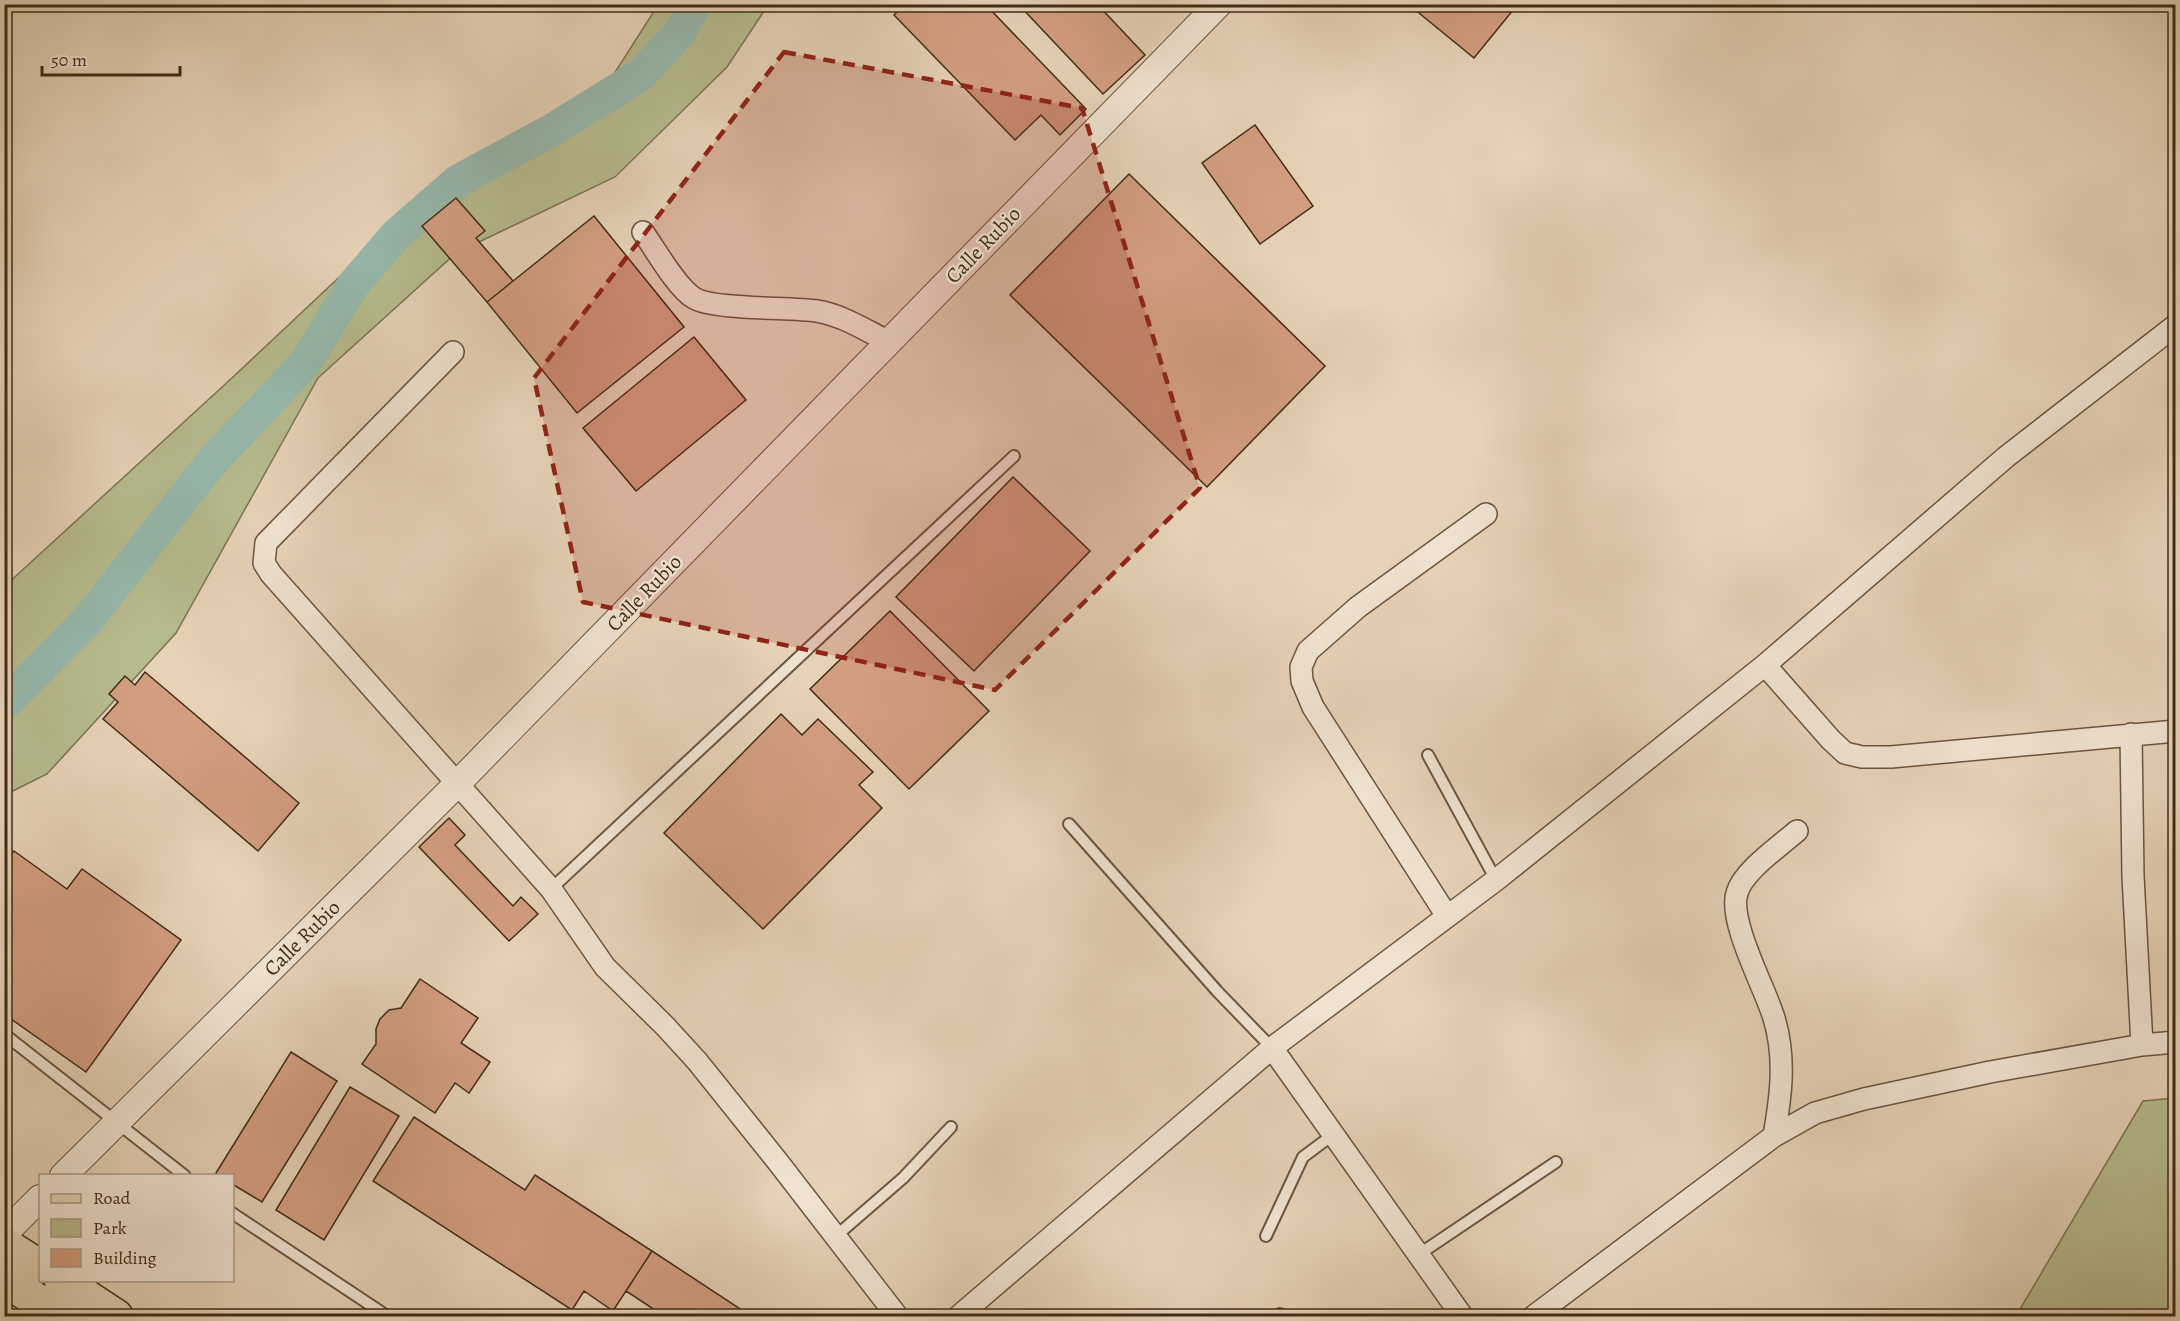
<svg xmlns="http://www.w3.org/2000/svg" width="2180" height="1321" font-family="Alegreya,serif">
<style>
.green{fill:#b6bb8e;stroke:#7b7452;stroke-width:1.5}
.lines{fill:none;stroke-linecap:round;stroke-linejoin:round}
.river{stroke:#96b8ac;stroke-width:33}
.building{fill:#d39e80;stroke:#402c17;stroke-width:1.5}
.service-casing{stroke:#6a563f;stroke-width:14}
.minor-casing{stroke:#6a563f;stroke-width:24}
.tertiary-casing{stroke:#6a563f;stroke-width:28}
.primary-casing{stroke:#402c17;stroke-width:36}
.service{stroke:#efe2d0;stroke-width:10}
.minor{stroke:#efe2d0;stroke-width:21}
.tertiary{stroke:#efe2d0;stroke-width:26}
.primary{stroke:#e6d2b7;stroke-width:33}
.marked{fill:#8f2418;fill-opacity:0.2;stroke:#8f2418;stroke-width:4.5;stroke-dasharray:12 8;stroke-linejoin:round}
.labels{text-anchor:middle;stroke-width:4.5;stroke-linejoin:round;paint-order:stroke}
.street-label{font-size:21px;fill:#402c17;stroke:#efe2d0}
</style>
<rect width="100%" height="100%" fill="#e6d2b7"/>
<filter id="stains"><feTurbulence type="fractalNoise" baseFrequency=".00333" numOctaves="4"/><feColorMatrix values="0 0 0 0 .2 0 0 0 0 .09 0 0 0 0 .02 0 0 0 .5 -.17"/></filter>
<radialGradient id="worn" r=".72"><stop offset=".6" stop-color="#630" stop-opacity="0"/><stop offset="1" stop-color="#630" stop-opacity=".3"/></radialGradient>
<path class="green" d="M658,5H768L727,67L615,177L456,253L318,378L176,633L47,774L5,795V586L233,377L431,191L614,74Z
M2175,1098V1316H2016L2143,1101Z"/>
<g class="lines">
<path class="river" d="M4,704L86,622L211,463L306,362L353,285L397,234L458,181L552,130L641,75L680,32L695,4"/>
</g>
<path class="building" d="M905,4H985L1086,109L1060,135L1041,115L1015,140L894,15Z
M1097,4L1145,55L1103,94L1019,5Z
M1408,4H1518L1474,58Z
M1255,125L1313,206L1260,244L1202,163Z
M1129,174L1325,366L1207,487L1010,295Z
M456,198L485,231L476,238L513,281L487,302L422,226Z
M594,216L684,327L577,413L487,302Z
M694,337L746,400L636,491L583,428Z
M1013,477L1090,551L974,671L896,597Z
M890,611L989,711L909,789L810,689Z
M145,672L299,803L258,851L103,719L118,702L109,694L125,676L135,685Z
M781,714L802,735L818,719L873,772L859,785L882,808L763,929L664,833Z
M449,818L465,835L455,845L513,906L521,897L538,914L509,941L419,847Z
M14,851L67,889L82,869L181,940L86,1072L4,1014V864Z
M420,979L478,1018L461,1043L490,1062L469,1093L455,1083L435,1113L362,1064L376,1044V1029L380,1019L389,1010L401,1008Z
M291,1052L337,1081L262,1202L232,1184V1176H219L216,1173Z
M350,1087L399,1116L324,1240L276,1210Z
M414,1117L525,1190L535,1175L652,1251L613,1311L584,1291L572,1310L373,1181Z
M652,1251L751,1316H664L626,1291Z
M810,1311L820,1316H807Z"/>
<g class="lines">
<defs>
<path id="service" d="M1428,755L1496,880
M1069,824L1217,991L1272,1048
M551,889L1014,456
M4,1034L185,1176
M232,1213L387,1316
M836,1236L903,1178L951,1127
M1266,1236L1303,1157L1334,1134
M1418,1255L1556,1162
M1277,1316L1280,1314"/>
<path id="minor" d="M643,232C655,249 677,288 694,298C714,310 789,307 817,311C842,315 867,331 889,342
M453,352L266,543L264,563L271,574L551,889L605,967L665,1026L697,1061L778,1162L897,1316
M1765,665L1831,740L1845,753L1862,757H1891L2176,731
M2131,734L2133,876L2142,1045
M1447,916L1313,707L1302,681L1301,667L1308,651L1358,607L1486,514
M1272,1048L1462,1316
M1774,1136C1781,1096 1786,1058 1774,1018C1765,988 1728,921 1737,893C1743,871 1780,846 1797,831
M959,1316L1272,1048L1496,880L1765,665L2006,457L2176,325
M1534,1316L1774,1136L1815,1113L1864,1099L1990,1072L2142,1045L2176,1042"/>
<path id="tertiary" d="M63,1176L457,784L1219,4
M4,1234L40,1198"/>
<path id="primary" d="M4,1244L40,1267
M4,1280L63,1316
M61,1280L116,1316"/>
</defs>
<use href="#service" class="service-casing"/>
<use href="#minor" class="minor-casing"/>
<use href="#tertiary" class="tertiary-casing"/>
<use href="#primary" class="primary-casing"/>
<use href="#service" class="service"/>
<use href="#minor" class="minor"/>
<use href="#tertiary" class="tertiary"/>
<use href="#primary" class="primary"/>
</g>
<path class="marked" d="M784,52L1082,108L1200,488L995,690L583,602L534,378Z"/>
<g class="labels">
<g class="street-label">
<text transform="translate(983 245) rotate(-46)" y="7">Calle Rubio</text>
<text transform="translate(644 593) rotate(-46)" y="7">Calle Rubio</text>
<text transform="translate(302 938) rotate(-45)" y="7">Calle Rubio</text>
</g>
</g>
<rect width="2180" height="1321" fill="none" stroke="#e6d2b7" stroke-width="24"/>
<rect x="6" y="6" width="2168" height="1309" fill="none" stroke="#402c17" stroke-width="3"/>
<rect x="12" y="12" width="2156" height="1297" fill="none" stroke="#402c17" stroke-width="1.5"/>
<rect x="39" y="1174" width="195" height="108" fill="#efe2d0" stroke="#a99986" stroke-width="1.5"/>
<rect x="51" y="1194" width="30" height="9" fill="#e6d2b7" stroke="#a99986" stroke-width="1.5"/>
<text x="93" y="1204" font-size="18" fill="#402c17">Road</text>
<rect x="51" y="1219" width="30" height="18" fill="#b6bb8e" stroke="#a99986" stroke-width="1.5"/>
<text x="93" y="1234" font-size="18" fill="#402c17">Park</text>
<rect x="51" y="1249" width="30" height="18" fill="#d39e80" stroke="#a99986" stroke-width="1.5"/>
<text x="93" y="1264" font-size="18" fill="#402c17">Building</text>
<path d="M42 66v9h138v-9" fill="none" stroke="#402c17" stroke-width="3"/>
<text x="51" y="66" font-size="18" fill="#402c17" stroke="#efe2d0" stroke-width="4.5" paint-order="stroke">50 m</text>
<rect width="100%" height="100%" filter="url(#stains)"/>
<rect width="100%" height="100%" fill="url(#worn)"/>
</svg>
